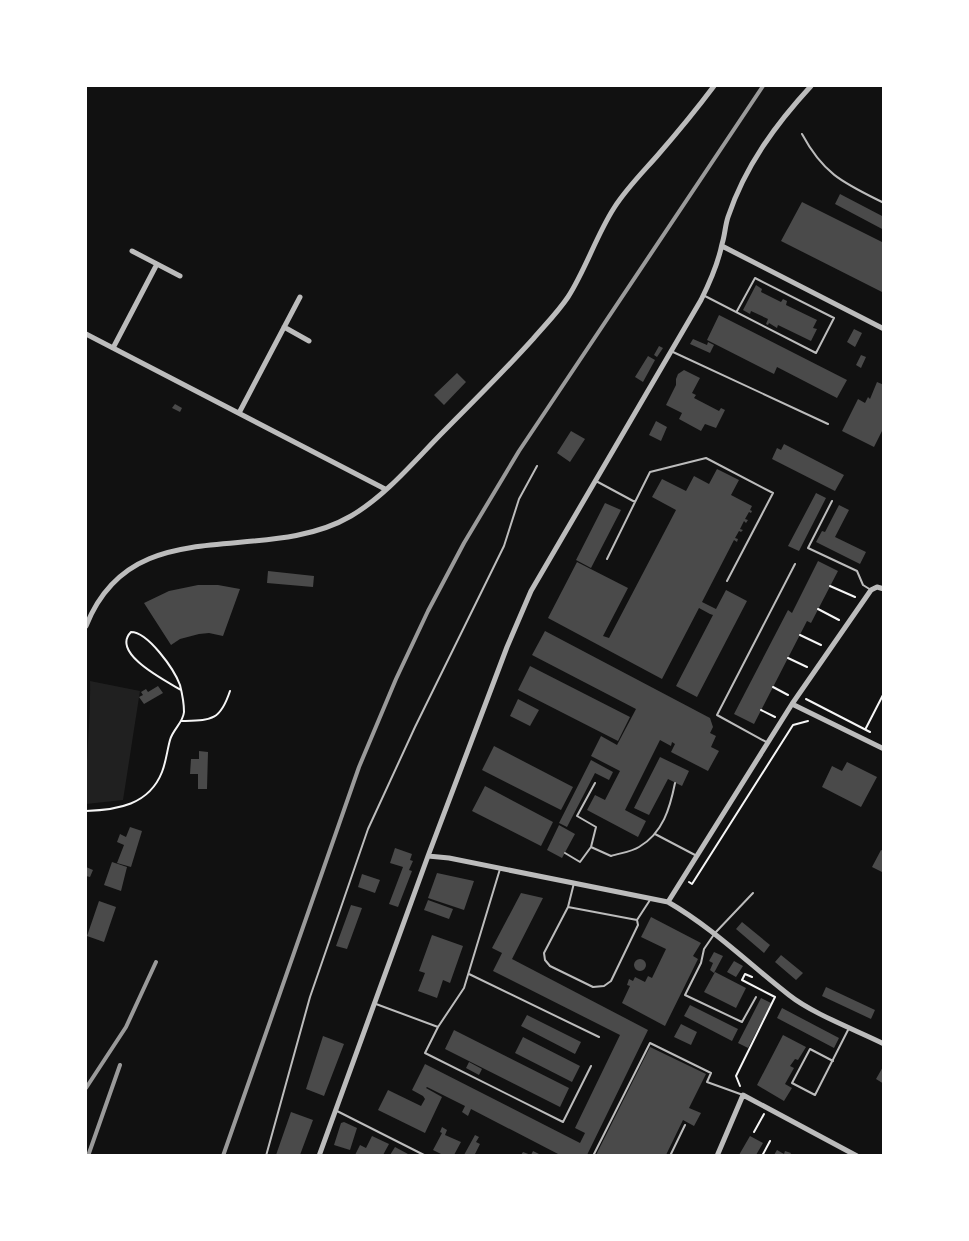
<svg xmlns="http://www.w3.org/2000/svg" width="969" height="1241" font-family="'Roboto Condensed',sans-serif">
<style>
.green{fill:#202020}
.building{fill:#4a4a4a}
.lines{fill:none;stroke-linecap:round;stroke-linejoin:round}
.path{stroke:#f5f5f5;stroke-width:2}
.service{stroke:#bcbcbc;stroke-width:2}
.minor{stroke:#bcbcbc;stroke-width:5}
.rail{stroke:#9a9a9a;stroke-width:4}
</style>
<rect width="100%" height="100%" fill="#111"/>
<path class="green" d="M90,681L140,691L123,800L86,804C85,763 91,722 90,681Z"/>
<path class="building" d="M840,194L884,217V230L835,204Z
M802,202L884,243V293L781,241Z
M756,285L762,289L761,292L781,302L783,299L787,301L786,305L817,320L813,328L817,329L811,341L778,325L777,328L769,323L768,325L766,324L768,319L751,311L750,314L743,310Z
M719,315L847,380L837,398L777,367L774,374L707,340Z
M854,329L862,333L855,347L847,342Z
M693,339L707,345L708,342L714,345L710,353L690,344Z
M659,346L663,348L657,357L654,355Z
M861,355L866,357L861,368L856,365Z
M648,356L655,360L643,382L635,377Z
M684,370L700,378L692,393L696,395L694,398L719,411L721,408L725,410L716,428L705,424L701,431L679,419L682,413L666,405L676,385V379L678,374Z
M457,373L466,382L444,405L434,395Z
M877,382L884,385V427L874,447L842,431L858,399L865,403L868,397L870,399Z
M175,404L182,408L180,412L172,408Z
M656,421L667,427L661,441L649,435Z
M571,431L585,439L570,462L557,453Z
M784,444L844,475L835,491L772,459L777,448L781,450Z
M717,469L739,480L731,495L752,506L750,510L752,511L751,513L749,512L745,519L748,520L746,523L744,521L740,529L743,530L741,532L739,531L735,538L738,539L737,542L734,540L702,602L716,609L726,590L747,601L697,697L676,686L713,615L710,614L699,608L662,679L548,618L577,562L628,588L603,636L609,638L676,510L652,497L662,479L686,491L694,476L709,484Z
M816,493L826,498L799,551L788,546Z
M605,503L621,510L591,568L576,560Z
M839,505L849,510L835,537L866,552L860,564L816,542L822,531L825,532Z
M818,561L838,571L811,623L807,621L754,724L734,714L788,610L792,613Z
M268,571L314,576L313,587L267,583Z
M198,585H218L240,589L223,636L209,633L199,634L180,639L171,645L144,603L169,591Z
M545,631L710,718L713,727L710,733L716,736L711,747L719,751L708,771L671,752L675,744L672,742L671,746L660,740L625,810L646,821L638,837L587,810L595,795L605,800L620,771L591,756L601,736L617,745L636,709L532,655Z
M530,666L630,717L618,741L518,690Z
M158,686L163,693L144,704L139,697L143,695L141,692L146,689L148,692Z
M518,699L539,710L530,726L510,716Z
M494,746L573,787L561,810L482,770Z
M199,751L208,752L207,789H198V774H190L191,759H199Z
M660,757L689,771L682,786L668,779L649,815L634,808Z
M591,760L613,772L609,780L595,773L567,827L559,823Z
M847,762L877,777L861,807L822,787L832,766L842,771Z
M485,786L553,822L541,846L472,811Z
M559,825L575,834L562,858L547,850Z
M130,827L142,831L131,867L117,863L124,845L117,842L120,834L126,837Z
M395,848L412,854L410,860L413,861L409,870L412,871L398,907L389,904L403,867L390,863Z
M881,850L884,851V873L872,867Z
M112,862L127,867L121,891L104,885Z
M86,867L93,870L90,877L86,876Z
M437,873L474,881L464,910L428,898Z
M362,874L380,880L375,893L358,887Z
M521,893L543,898L512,959L648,1030L587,1155H560L471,1109L468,1116L462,1112L465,1106L427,1087L426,1088L442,1097L425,1133L378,1110L388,1090L421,1106L425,1099L423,1096L412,1090L425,1064L580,1143L585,1133L575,1128L620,1035L493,971L502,953L492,948Z
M428,900L453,909L449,919L424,910Z
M99,901L116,907L104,942L87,936Z
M351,905L362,908L347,949L336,946Z
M651,917L701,943L693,956L698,959L665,1026L622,1003L630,986L627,985L629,979L633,981L635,977L645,982L648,976L652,978L666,949L641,937Z
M742,922L770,945L764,953L736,929Z
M432,935L463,946L450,983L443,980L437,998L418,991L425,973L419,971Z
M714,952L723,956L714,973L710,970L713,963L709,961Z
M781,955L803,973L796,980L775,962Z
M634 965a6 6 0 1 1 12 0a6 6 0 1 1-12 0Z
M734,961L743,966L736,977L727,972Z
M715,972L746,988L736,1008L704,992Z
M826,987L875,1010L871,1019L822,996Z
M761,998L771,1003L748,1048L738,1043Z
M690,1005L738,1029L732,1041L684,1016Z
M782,1008L839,1038L834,1048L777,1018Z
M527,1015L581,1042L575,1054L521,1026Z
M681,1024L697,1032L691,1045L674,1037Z
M454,1030L569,1088L560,1107L445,1049Z
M783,1035L806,1047L798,1060L795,1059L790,1066L794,1068L785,1084L792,1088L784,1101L757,1085Z
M323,1036L344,1044L324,1096L306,1089Z
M523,1037L580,1066L572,1082L515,1053Z
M650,1047L706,1074L689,1108L701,1113L694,1126L683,1120L666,1155H596Z
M469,1062L482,1069L479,1075L466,1068Z
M884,1065V1084L876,1079Z
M291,1112L313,1120L300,1155H276Z
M344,1122L357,1128L350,1150L334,1145L341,1123Z
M442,1127L447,1130L445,1135L461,1142L454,1155H443L433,1150L442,1133L440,1132Z
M475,1135L479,1137L476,1142L480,1144L475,1154L479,1155H464Z
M372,1136L389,1144L383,1155H355L360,1145L366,1148Z
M750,1136L763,1143L756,1155H739Z
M395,1147L408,1154L407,1155H390Z
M777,1150L784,1154L785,1151L791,1153L790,1155H774Z
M533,1151L541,1155H521L523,1152L531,1155Z"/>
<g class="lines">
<path class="path" d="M830,586L855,597
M818,609L839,620
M800,635L821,645
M788,658L807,667
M773,687L788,695
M806,699L870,732
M761,710L775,717
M182,721C212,720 220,721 230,691
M866,728L884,693
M86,811C117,810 149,805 162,772C166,762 167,751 170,740C173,729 183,723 184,712C184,704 182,693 180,685C174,669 148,632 131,632C110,653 166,681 181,690
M689,882L692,884L793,725L808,721
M740,1086L736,1076L775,997L742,980L745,974L752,977
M754,1132L764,1114
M762,1156L770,1141"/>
<path class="service" d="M802,134C824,175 844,183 884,203
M703,295L816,353L834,318L755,278L737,311
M673,352L828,424
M596,481L635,502L650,472L706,458L773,493L727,581
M832,501L808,548L857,571L863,585L871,590
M607,559L635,502
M768,743L717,715L795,564
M655,834L695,855
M591,847L611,856C620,853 631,852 639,847C663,833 670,808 675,783
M565,853L580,862L591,847L596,827L577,816L595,783
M753,893L715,933L704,949L701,963L685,995L742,1022L756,997
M568,907L637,920L638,925L611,981L604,986L593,987L550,966L545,960L544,953L568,907L574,883
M637,920L650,900
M469,974L599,1037
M376,1004L438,1027L464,988L500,869
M438,1027L425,1053L563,1122L591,1066
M833,1061L810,1049L792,1083L815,1095L848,1030
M337,1111L426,1156
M266,1156L310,997L368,829L415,727L504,546L519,499L537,466
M593,1156L650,1043L711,1073L707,1082L743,1095
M670,1156L685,1125"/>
<path class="minor" d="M722,246L884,329
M132,251L180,276
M284,327L309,341
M86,334L385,489
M113,348L157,264
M239,413L300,297
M86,626C133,507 262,568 351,516C387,495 416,459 445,430C475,400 505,370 533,339C545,325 558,312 568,297C586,269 596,236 614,208C626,189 642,173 657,156C677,133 696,110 714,86
M792,704L884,749
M428,856L449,858L668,902C713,928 749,964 789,995C813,1014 856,1030 884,1044
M668,902L792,704L871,590L877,587L884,589
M319,1156L428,856L507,647L531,591L701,300C710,282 718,264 722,244C725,235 725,226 728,217C745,166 776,124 811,86
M717,1156L743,1095L857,1156"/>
<path class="rail" d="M86,1088L126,1027L156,962
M88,1156L120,1065
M223,1156L359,767L396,679L428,611L464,543L519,451L763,86"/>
</g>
<rect width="969" height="1241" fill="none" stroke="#ffffff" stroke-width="174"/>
</svg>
